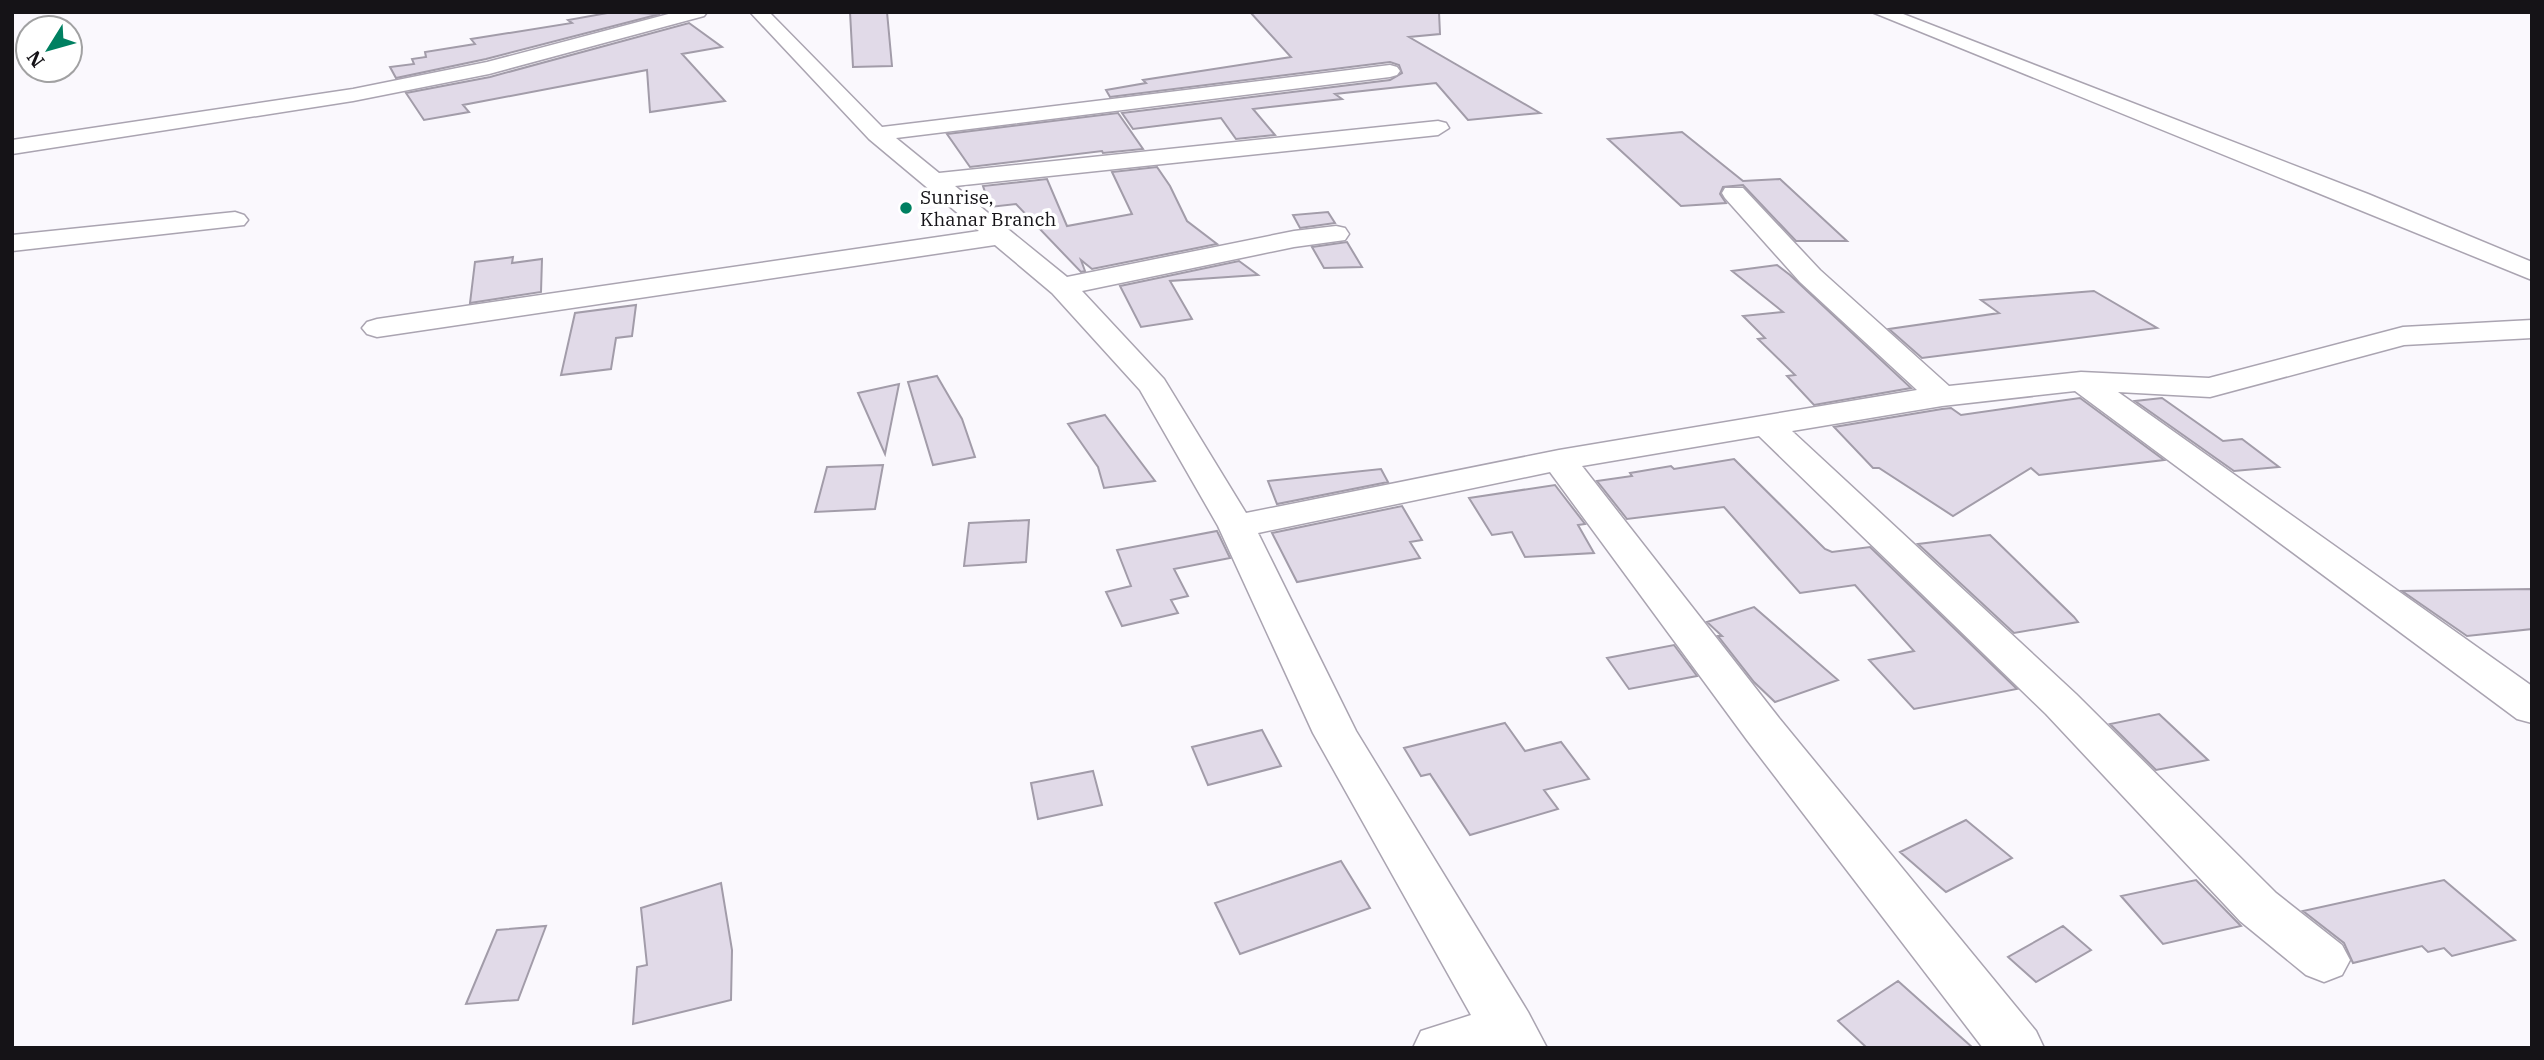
<svg xmlns="http://www.w3.org/2000/svg" width="2544" height="1060" font-family="'IBM Plex Serif',serif">
<style>
.building{fill:#e1dae8;stroke:#a29ca9;stroke-width:2}
.lines{fill:none;stroke-linecap:round;stroke-linejoin:round}
.street-casing{stroke:#aaa4b1;stroke-width:3}
.street{fill:#fff;fill-rule:evenodd}
.poi-dot{fill:#008061;stroke:#fff;stroke-width:2.5}
.labels{text-anchor:middle;stroke-width:7;stroke-linejoin:round;paint-order:stroke}
.far-poi-label{font-size:19px;fill:#151317;stroke:#fff;text-anchor:start}
</style>
<rect width="100%" height="100%" fill="#faf8fd"/>
<path class="building" d="M613,12L660,14L486,59L396,78L390,67L414,64L412,59L426,57L425,52L475,44L471,39L572,23L568,20Z
M850,12H887L892,66L853,67Z
M1250,12H1439L1440,34L1409,37L1540,113L1468,120L1436,83L1335,94L1342,99L1253,109L1275,135L1236,139L1221,118L1133,129L1122,113L1390,80L1402,73L1399,65L1390,62L1110,97L1106,90L1146,83L1143,80L1291,57Z
M689,23L722,47L682,54L725,101L650,112L647,70L463,105L469,112L424,120L406,93L490,77Z
M1118,113L1143,149L1103,153L1102,151L970,167L947,134Z
M1682,132L1743,181L1780,179L1847,241H1796L1743,185L1723,187L1720,194L1726,203L1681,206L1608,139Z
M1157,167L1170,186L1187,221L1217,244L1092,269L1081,260L1085,271L1081,272L1016,204L990,207L983,186L1047,179L1067,226L1132,214L1112,172Z
M1328,212L1335,223L1300,228L1293,215Z
M1347,242L1362,267L1324,268L1312,247Z
M513,257L512,263L542,259L541,292L470,303L475,262Z
M1239,261L1258,275L1170,281L1192,319L1141,327L1120,286Z
M1777,265L1790,275L1911,388L1814,405L1787,376L1795,375L1758,339L1765,338L1743,316L1783,312L1732,271Z
M2094,291L2157,328L1922,358L1889,329L1999,313L1981,300Z
M636,305L632,336L616,338L611,369L561,375L575,313Z
M937,376L962,419L975,457L933,465L908,382Z
M899,384L885,454L858,393Z
M2080,398L2164,460L2039,475L2031,468L1953,516L1879,468H1873L1834,427L1942,409L1951,408L1961,415Z
M2162,398L2223,441L2242,439L2279,467L2234,471L2135,401Z
M1105,415L1155,481L1104,488L1098,467L1068,424Z
M1734,459L1825,549L1832,552L1870,547L2017,689L1914,709L1869,660L1914,651L1855,585L1800,593L1724,507L1627,519L1597,481L1632,476L1630,473L1671,466L1674,469Z
M883,465L875,509L815,512L827,467Z
M1381,469L1388,482L1277,504L1268,481Z
M1555,485L1585,524L1578,525L1594,553L1525,557L1512,532L1492,535L1469,498Z
M1402,506L1422,540L1410,542L1420,558L1297,582L1272,533Z
M1029,520L1026,562L964,566L969,523Z
M1217,531L1230,558L1174,569L1188,596L1171,600L1178,613L1122,626L1106,592L1131,586L1117,550Z
M1990,535L2074,617L2078,622L2014,633L1918,544Z
M2532,589V629L2467,636L2402,591Z
M1754,607L1838,680L1775,702L1754,682L1718,636H1722L1707,622Z
M1674,645L1697,676L1629,689L1607,658Z
M2159,714L2208,760L2156,770L2110,724Z
M1505,723L1525,751L1561,742L1589,779L1544,790L1558,809L1470,835L1430,774L1421,776L1404,748Z
M1262,730L1281,766L1208,785L1192,747Z
M1093,771L1102,805L1038,819L1031,783Z
M1966,820L2012,858L1946,892L1900,852Z
M1341,861L1370,908L1240,954L1215,903Z
M2196,880L2241,926L2163,944L2121,896Z
M2444,880L2515,940L2452,956L2444,948L2428,952L2422,946L2353,963L2344,943L2303,911Z
M721,883L732,950L731,1000L633,1024L637,967L647,965L641,908Z
M546,926L518,1000L466,1004L497,930Z
M2063,926L2091,950L2036,982L2008,957Z
M1898,981L1973,1048H1867L1838,1021Z"/>
<g class="lines">
<defs>
<path id="street" d="M676,12H707L704,16L489,74L353,101L12,154V140L353,89L487,62Z
M750,12H769L882,127L1390,65L1397,67L1400,71L1397,75L1390,77L896,138L939,173L1438,121L1446,123L1449,128L1438,135L955,186L1067,277L1294,231L1336,226L1345,228L1349,234L1345,240L1294,247L1082,291L1164,379L1246,513L1559,450L1917,390L1800,282L1725,198L1722,193L1725,188H1743L1820,270L1949,386L2081,372L2209,378L2403,327L2532,320V338L2404,345L2210,397L2118,392L2532,686V723L2517,719L2075,391L1942,406L1792,431L2076,694L2276,893L2342,945L2350,960L2342,975L2324,982L2306,975L2240,921L2046,714L1759,436L1582,466L1779,718L2036,1031L2044,1048H1983L1747,740L1550,472L1258,533L1356,731L1528,1012L1547,1048H1413L1421,1031L1471,1015L1313,733L1218,526L1140,390L1052,293L995,245L377,337L367,334L362,328L367,322L377,319L979,231L869,139Z
M1872,12H1898L2368,194L2532,262V280Z
M235,212L244,215L248,220L244,225L12,251V235Z"/>
</defs>
<use href="#street" class="street-casing"/>
<use href="#street" class="street"/>
</g>
<circle class="poi-dot" cx="906" cy="208" r="7"/>
<g class="labels">
<g class="far-poi-label">
<text x="920" y="204">Sunrise,<tspan x="920" dy="22">Khanar Branch</tspan></text>
</g>
</g>
<rect width="2544" height="1060" fill="none" stroke="#151317" stroke-width="28"/>
<g transform="translate(49 49) rotate(233)"><circle r="33" fill="#ffffff" stroke="#a1a1a2" stroke-width="2"/>
<path d="M0-5L12 26L0 18L-12 26Z" fill="#008061"/>
<text y="-10" font-size="19" font-weight="bold" text-anchor="middle" fill="#151317">N</text>
</g>
</svg>
